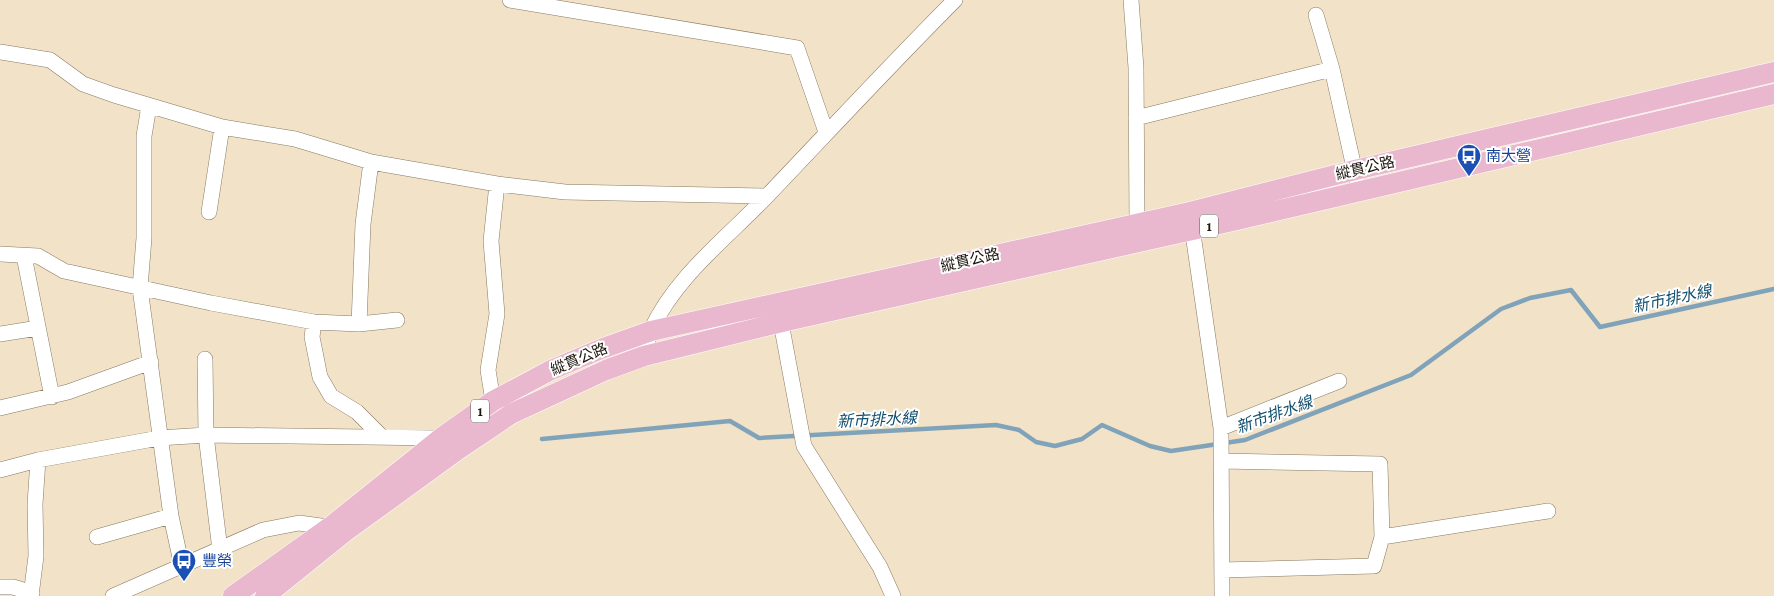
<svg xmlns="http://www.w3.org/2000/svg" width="1774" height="596" font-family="'Crimson Pro','Noto Sans TC',serif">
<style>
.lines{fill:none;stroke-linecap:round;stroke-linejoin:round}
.stream{stroke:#80a3b9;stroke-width:4.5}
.minor-casing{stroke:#877960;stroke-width:16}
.major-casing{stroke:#fff;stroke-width:21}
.minor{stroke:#fff;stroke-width:15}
.major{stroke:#e9b8ce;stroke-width:20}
.labels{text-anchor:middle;stroke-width:4;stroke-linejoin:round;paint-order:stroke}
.shield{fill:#fff;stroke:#5f5c55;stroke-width:1}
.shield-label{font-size:14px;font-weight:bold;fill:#1b160c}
.transit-label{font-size:15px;fill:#164399;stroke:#fff;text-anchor:start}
.street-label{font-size:15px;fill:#1b160c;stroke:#fff}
.water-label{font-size:16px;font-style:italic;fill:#125070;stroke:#fff}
</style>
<rect width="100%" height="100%" fill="#f2e3c8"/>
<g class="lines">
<path class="stream" d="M542,439L730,421L759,438L996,425L1019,430L1036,442L1055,446L1082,439L1102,425L1150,446L1171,451L1245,440L1411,375L1501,309L1530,298L1571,290L1600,327L1774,289"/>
<defs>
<path id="minor" d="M510,0L797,48L826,132
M1131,0L1136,68L1137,223
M1316,15L1332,69L1359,190
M0,52L50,60L83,84L114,95L222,127L295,139L371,162L497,184L565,192L767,196
M149,106L144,136V238L140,288L171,516L182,567
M1136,118L1332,69
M209,212L222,127
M1191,220L1221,428L1222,596
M0,254L38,256L64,271L211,303L314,322L359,324L397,320
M24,256L52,397
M779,312L804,446L880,567L893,596
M314,322L312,337L320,377L331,396L357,412L382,437
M359,324L363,224L371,162
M0,334L38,328
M644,356C646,347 648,338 651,330C676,276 727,238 768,195C830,130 891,64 955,0
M205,359L206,435L220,550
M493,401L488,370L497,314L491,241L497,184
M0,408L68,392L151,362
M1221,428L1339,381
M1221,461L1380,464L1382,537L1374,566L1222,570
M0,470L38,460L159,438L206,435L441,438
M97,537L171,516
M1382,537L1548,511
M0,587H13L32,593
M31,596L36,556L35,504L38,460
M113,596L263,530L299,523L335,528"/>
<path id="major" d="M233,596L330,527L441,438L493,401L551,370L601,349L651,331L1190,212L1355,170L1774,72
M265,596L346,531L459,449L511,414L606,370L644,356L782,322L1237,220L1774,94"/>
</defs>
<use href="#minor" class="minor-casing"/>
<use href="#major" class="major-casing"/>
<use href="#minor" class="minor"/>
<use href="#major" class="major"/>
</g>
<defs>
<symbol id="bus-pin" viewBox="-11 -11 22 30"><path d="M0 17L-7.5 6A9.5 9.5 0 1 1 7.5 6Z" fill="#1a4fb4" stroke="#fff"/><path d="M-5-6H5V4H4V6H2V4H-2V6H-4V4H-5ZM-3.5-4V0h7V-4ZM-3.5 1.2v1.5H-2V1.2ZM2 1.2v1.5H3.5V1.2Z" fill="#fff"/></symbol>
</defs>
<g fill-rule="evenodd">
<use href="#bus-pin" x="1455" y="142" width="28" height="38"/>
<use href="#bus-pin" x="170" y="547" width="28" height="38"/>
</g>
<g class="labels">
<g class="shield">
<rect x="1200" y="214.5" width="18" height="23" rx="4"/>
<rect x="471" y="399.5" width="18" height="23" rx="4"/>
</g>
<g class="shield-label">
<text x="1209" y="231">1</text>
<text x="480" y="416">1</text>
</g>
<g class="transit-label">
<text x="1486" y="161">南大營</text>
<text x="202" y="566">豐榮</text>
</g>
<g class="street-label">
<text transform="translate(1365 168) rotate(-13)" y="5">縱貫公路</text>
<text transform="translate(970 260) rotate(-13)" y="5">縱貫公路</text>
<text transform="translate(579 359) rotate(-23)" y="5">縱貫公路</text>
</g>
<g class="water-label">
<text transform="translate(1672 298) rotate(-12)" y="6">新市排水線</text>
<text transform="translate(1274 414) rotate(-20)" y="6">新市排水線</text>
<text transform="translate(877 419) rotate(-3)" y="6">新市排水線</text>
</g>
</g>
</svg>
